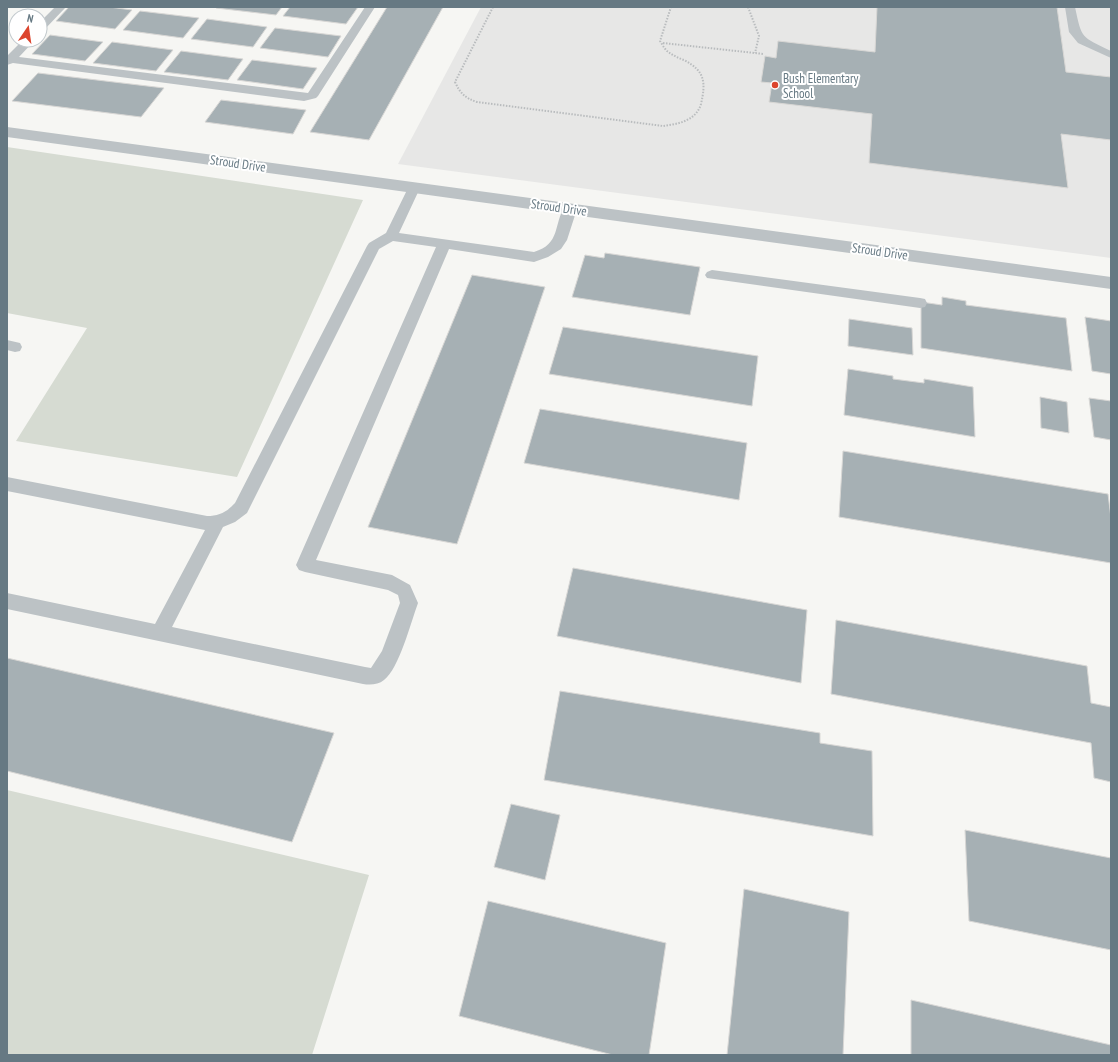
<svg xmlns="http://www.w3.org/2000/svg" width="1118" height="1062" font-family="'PT Sans Narrow',sans-serif">
<style>
.built{fill:#e7e7e6}
.green{fill:#d6dbd2}
.building{fill:#a6b0b4;stroke:#d8d7d5}
.lines{fill:none;stroke-linecap:round;stroke-linejoin:round}
.path{stroke:#b9bcbe;stroke-width:2;stroke-dasharray:1.5 1.5;stroke-linecap:butt}
.service{fill:#bcc2c5;fill-rule:evenodd}
.tertiary{fill:#bcc2c5;fill-rule:evenodd}
.poi-dot{fill:#dc442d;stroke:#fff;stroke-width:1.5}
.labels{text-anchor:middle;stroke-width:4;stroke-linejoin:round;paint-order:stroke}
.far-poi-label{font-size:13px;fill:#667983;stroke:#fff;text-anchor:start}
.far-street-label{font-size:13px;fill:#667983;stroke:#fff}
</style>
<rect width="100%" height="100%" fill="#f6f6f3"/>
<path class="built" d="M481,7H1111V258L398,164Z"/>
<path class="green" d="M7,147L363,200L237,477L16,441L87,328L7,313Z
M7,790L369,875L312,1055H7Z"/>
<path class="building" d="M69,7H109L132,10L115,29L56,21Z
M217,7H282L276,15L216,8Z
M290,7H358L346,24L283,16Z
M387,7H443L369,140L310,132Z
M877,7H1057L1066,72L1111,77V140L1061,134L1068,188L869,163L872,114L769,102L772,83L761,82L765,56L776,58L778,41L875,52Z
M140,11L199,18L183,38L123,30Z
M207,19L267,27L253,47L191,39Z
M275,28L341,36L328,57L260,48Z
M50,35L103,42L85,61L32,54Z
M112,42L173,50L156,71L93,63Z
M181,51L243,59L228,80L164,72Z
M252,60L317,68L303,89L237,80Z
M38,73L164,88L141,117L12,101Z
M221,100L306,110L293,134L205,122Z
M605,253L700,267L690,315L572,297L585,255L604,258Z
M472,275L545,287L457,544L368,527Z
M942,297L966,301V305L1066,318L1072,371L921,348V302L942,305Z
M1085,317L1111,321V374L1092,371Z
M849,319L912,328L913,355L848,346Z
M563,327L758,356L752,406L549,374Z
M848,369L893,376V379L924,383V379L973,387L975,437L844,415Z
M1040,397L1067,402L1069,433L1041,428Z
M1089,398L1111,401V440L1094,437Z
M540,409L747,443L739,500L524,463Z
M843,451L1108,494L1111,518V563L839,517Z
M573,568L807,610L801,683L557,636Z
M836,620L1087,666L1091,703L1111,707V782L1094,778L1091,743L831,694Z
M7,658L334,733L292,842L7,771Z
M560,691L820,733V743L872,751L873,836L544,780Z
M511,804L560,815L545,880L494,867Z
M965,830L1111,858V950L969,921Z
M744,889L849,912L843,1055H727Z
M488,901L666,943L649,1055H613L459,1016Z
M911,1000L1111,1045V1055H911Z"/>
<g class="lines">
<path class="path" d="M493,7L455,82C460,93 465,98 477,102L663,126C678,124 696,121 701,104C706,82 705,71 684,60C678,58 672,55 667,51C664,48 662,44 660,41L671,7
M748,7L759,36L755,53
M663,43L764,54"/>
<path class="service" d="M55,7H66L44,30L40,31V22Z
M365,7H375L318,96L316,98L304,101L13,63L7,65V56L23,40H35L19,57L308,93Z
M1065,7H1075C1082,40 1081,36 1111,51V58L1078,43L1069,32Z
M414,184L419,185L420,188L399,233L534,252C561,244 553,225 565,206L570,205L575,206L577,209L567,240L561,249L548,257L534,262L449,249L316,560L392,575L410,585L418,603C411,622 399,669 384,680C378,685 370,685 363,684L7,609V593L155,624L205,530L7,491V477L207,516C219,516 227,512 235,503L367,246L369,243L386,233L408,188L409,185ZM393,241L436,247L296,565L299,570L305,572L388,590L398,595L400,603L382,651L371,668L365,667L172,627L223,527L235,522L247,513L379,249Z
M712,270L920,298L925,299L927,303L925,307L920,308L707,278L705,275L707,272Z
M7,340L20,343L22,347L20,351L15,352L7,350Z"/>
<path class="tertiary" d="M7,127L1111,277V289L7,137Z"/>
</g>
<circle class="poi-dot" cx="775" cy="85" r="4"/>
<g class="labels">
<g class="far-poi-label">
<text x="783" y="83">Bush Elementary<tspan x="783" dy="15">School</tspan></text>
</g>
<g class="far-street-label">
<text transform="translate(238 163) rotate(8)" y="5">Stroud Drive</text>
<text transform="translate(559 207) rotate(8)" y="5">Stroud Drive</text>
<text transform="translate(880 251) rotate(8)" y="5">Stroud Drive</text>
</g>
</g>
<rect width="1118" height="1062" fill="none" stroke="#667983" stroke-width="16"/>
<g transform="translate(28 28) rotate(13)"><circle r="19" fill="#ffffff" stroke="#c2c9cd"/>
<path d="M0-3L7 15L0 10L-7 15Z" fill="#dc442d"/>
<text y="-6" font-size="11" font-weight="bold" text-anchor="middle" fill="#667983">N</text>
</g>
</svg>
